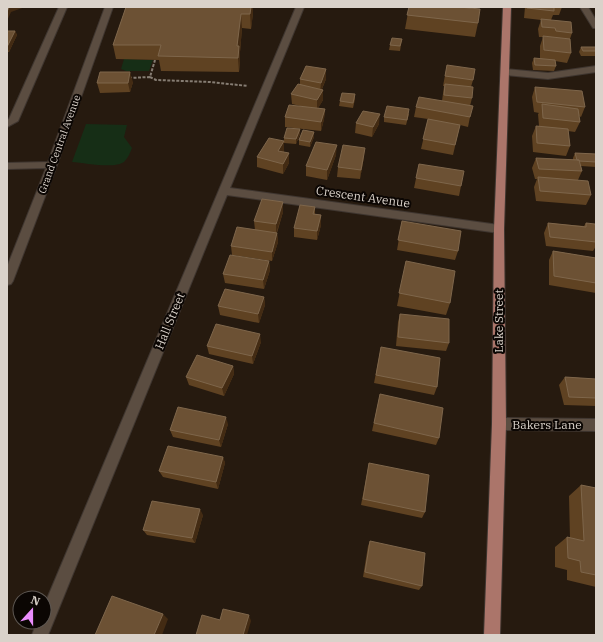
<svg xmlns="http://www.w3.org/2000/svg" width="603" height="642" font-family="'IBM Plex Serif',serif">
<style>
.green{fill:#162e16}
.lines{fill:none;stroke-linecap:round;stroke-linejoin:round}
.minor-casing{stroke:#3f3630;stroke-width:2}
.major-casing{stroke:#3f3630;stroke-width:2}
.path{stroke:#867d73;stroke-width:2;stroke-dasharray:3 1.5;stroke-linecap:butt}
.minor{fill:#5b4d41;fill-rule:evenodd}
.major{fill:#ab756a;fill-rule:evenodd}
.wall{fill:#5f4222}
.shaded-wall{fill:#432b13}
.building{fill:#6c5134;stroke:#7e664b}
.labels{text-anchor:middle;stroke-width:4;stroke-linejoin:round;paint-order:stroke}
.far-street-label{font-size:10px;fill:#dad2ca;stroke:#0b0603}
.street-label{font-size:12px;fill:#dad2ca;stroke:#0b0603}
</style>
<rect width="100%" height="100%" fill="#261a0f"/>
<path class="green" d="M124,59L153,60L149,71H126L121,69Z
M86,124L127,125L124,137L132,148C130,153 128,158 124,162C114,169 85,163 72,162Z"/>
<g class="lines">
<defs>
<path id="minor" d="M59,7H67L18,121L7,127V120L9,119Z
M105,7H113L57,165L13,281L11,284L7,285V267L46,168L7,169V163L48,162Z
M296,7H304L230,188L499,225L504,229L499,233L227,195L48,635H32L37,622H44V606Z
M580,7H588L596,20V28H593Z
M596,66V72L548,79L505,75L501,72L505,69L548,73Z
M499,418L596,419V431L499,430L494,428L492,424L494,420Z"/>
<path id="major" d="M503,7H511L504,229L506,424L500,635H484L492,424L494,229Z"/>
</defs>
<use href="#minor" class="minor-casing"/>
<use href="#major" class="major-casing"/>
<path class="path" d="M150,77L156,80L210,82L248,86
M129,78L150,77L155,60"/>
<use href="#minor" class="minor"/>
<use href="#major" class="major"/>
</g>
<path class="wall" d="M126,7H253V13L251,29L242,28L240,52V60L239,72L161,71L159,60L116,59L113,45Z
M409,7H471V8L478,23L475,37L405,29Z
M525,7H562L559,15H553L551,20L572,33L570,39L571,53L567,63L555,61L556,66L554,71L533,70L532,63L534,58L540,59V46L543,37H539L538,29L541,20L524,18Z
M7,31H15L17,35L9,52H7Z
M402,39L400,51L389,50L390,45Z
M581,47H596V56H581L579,52Z
M447,65L473,80L471,87L472,98L470,106V117L468,127L460,125L453,155L421,149L428,119L414,117L416,107L442,101L444,86H443Z
M326,69V79L322,89L323,90V100L318,108L325,109L324,119L321,131L285,127V117L304,107L292,104L291,94L300,84V79Z
M133,82L130,92L100,93L97,83Z
M535,87L585,107L581,117L579,116L580,122L575,132L568,131L570,146L566,156L533,152L532,136L536,126H539L538,114L539,113L534,112L532,97Z
M355,94V99L353,108L339,106L340,101Z
M409,114L406,125L384,122V117Z
M356,123L379,124L372,137L355,133Z
M300,129V134L296,144L284,143V152L289,163L283,174L257,167V157L284,141V138Z
M314,132V137L310,147L299,145V140Z
M575,153L596,154V167L581,166L582,171L578,180L591,195L586,205L536,201L534,187L537,179H535L532,168L536,158L573,160V158Z
M336,155L327,180L306,176V166Z
M364,157L360,179L337,177L338,167Z
M419,164L461,186L459,196L414,188Z
M315,207V214L321,215V225L317,240L294,237V228Z
M283,212L277,233L278,242L272,261L232,255L231,246L255,230L254,221Z
M402,221L458,251L455,260L397,250Z
M548,223L584,226L586,223L596,228V246L593,251L546,246L544,233Z
M553,251L596,258V293L549,285V260Z
M269,261L270,270L264,289L225,283L223,274Z
M406,261L450,303L446,315L397,306Z
M264,297L265,305L259,323L220,315L218,306Z
M400,314L449,343L446,351L396,346L398,322Z
M261,342L253,364L209,354L207,346Z
M381,347L437,387L434,395L374,383Z
M233,366L234,374L224,396L189,385L186,377Z
M565,377L596,379V406L564,405L559,385Z
M380,394L439,438L436,445L372,431Z
M228,424L221,447L173,437L170,430Z
M223,457L225,463L218,489L163,477L159,471Z
M369,463L425,512L422,518L361,505Z
M581,485L596,488V587L567,580V570L555,567V547L567,537L570,538L569,496Z
M203,515L195,543L147,535L143,530Z
M370,541L422,586L419,590L363,577L368,546Z"/>
<path class="shaded-wall" d="M9,7H25L11,12L7,21V12Z
M251,7H253V13L251,29L250,14Z
M241,14L242,28L240,52V60L239,72L237,46Z
M15,31L17,35L9,52L7,47Z
M326,69V79L320,93L321,83Z
M130,72L133,82L130,92L128,83Z
M323,90V100L317,110V100Z
M325,109L324,119L321,131V122Z
M380,114L379,124L372,137L373,127Z
M300,129V134L296,144V139Z
M314,132V137L310,147V142Z
M284,141V151L279,160L278,151Z
M337,145L336,155L327,180V170Z
M365,148L364,157L360,179L361,170Z
M289,153V163L283,174V164Z
M283,202V212L276,234V224Z
M321,215V225L317,240V231Z
M277,233L278,242L272,261V252Z
M269,261L270,270L264,289L263,280Z
M264,297L265,305L259,323L258,314Z
M260,334L261,342L253,364L252,356Z
M233,366L234,374L224,396L222,388Z
M226,417L228,424L221,447L219,440Z
M223,457L225,463L218,489L216,482Z
M200,509L203,515L195,543L192,538Z
M163,614L168,619L162,635H154Z
M249,615L251,621L247,635H243Z"/>
<path class="building" d="M7,7H9L7,12Z
M126,7H251L250,14H241L237,46H239L238,58L158,56L161,45H113Z
M409,7H459L480,9L478,23L407,15Z
M527,7H554V11L527,8Z
M541,19L571,22L572,33L556,31L555,28L542,27Z
M7,31H15L7,47Z
M543,36L570,39L571,53L544,50Z
M392,38L402,39L400,46L390,45Z
M581,47H596V51H583Z
M534,58L555,60L556,66L535,65Z
M447,65L475,69L473,80L445,76Z
M306,66L326,69L321,83L300,79Z
M100,72H130L128,83H97Z
M298,84L323,90L317,100L291,94Z
M445,84L473,87L472,98L444,95Z
M535,87L582,91L585,107L537,102Z
M342,93L355,94L353,103L340,101Z
M419,97L473,106L470,117L416,107Z
M542,104L578,109L580,122L543,118Z
M289,105L325,109L321,122L285,117Z
M387,106L409,109L407,120L384,117Z
M363,111L380,114L373,127L356,123Z
M428,119L460,125L455,145L423,139Z
M536,126L568,129L570,146L537,143Z
M287,128L300,129L296,139L284,138Z
M303,130L314,132L310,142L299,140Z
M269,138L284,141L278,151L289,153L283,164L257,157Z
M316,142L337,145L327,170L306,166Z
M343,145L365,148L361,170L338,167Z
M575,153L596,154V162L579,161V160H577Z
M536,158L579,160L582,171L539,169Z
M419,164L464,171L461,186L416,178Z
M538,177L588,181L591,195L540,191Z
M262,199L283,202L276,224L254,221Z
M300,205L315,207L313,214L321,215L317,231L294,228Z
M402,221L461,231L458,251L398,240Z
M548,223L586,227V223L595,224L596,228V242L550,237Z
M237,227L277,233L272,252L231,246Z
M553,251L596,258V283L554,276Z
M230,255L269,261L263,280L223,274Z
M406,261L455,271L450,303L399,293Z
M225,289L264,297L258,314L218,306Z
M400,314L449,319V343L398,337Z
M216,324L260,334L252,356L207,346Z
M381,347L440,358L437,387L376,375Z
M197,355L233,366L222,388L186,377Z
M565,377L596,379V398L569,397Z
M380,394L443,408L439,438L374,423Z
M178,407L226,417L219,440L170,430Z
M168,446L223,457L216,482L159,471Z
M369,463L429,475L425,512L363,499Z
M581,485L596,488V575L581,572L580,561L568,558L567,537L584,541Z
M152,501L200,509L192,538L143,530Z
M370,541L425,553L422,586L365,572Z
M112,596L163,614L154,635H95Z
M223,609L249,615L243,635H196L202,615L220,620Z"/>
<g class="labels">
<g class="far-street-label">
<text transform="translate(59 144) rotate(-70)" y="4">Grand Central Avenue</text>
</g>
<g class="street-label">
<text transform="translate(363 197) rotate(8)" y="4">Crescent Avenue</text>
<text transform="translate(170 321) rotate(-68)" y="4">Hall Street</text>
<text transform="translate(499 321) rotate(-90)" y="4">Lake Street</text>
<text x="547" y="429">Bakers Lane</text>
</g>
</g>
<rect width="603" height="642" fill="none" stroke="#dad2ca" stroke-width="16"/>
<g transform="translate(32 610) rotate(21)"><circle r="19" fill="#0b0603" stroke="#5e5853"/>
<path d="M0-3L7 15L0 10L-7 15Z" fill="#ea8dfd"/>
<text y="-6" font-size="11" font-weight="bold" text-anchor="middle" fill="#dad2ca">N</text>
</g>
</svg>
